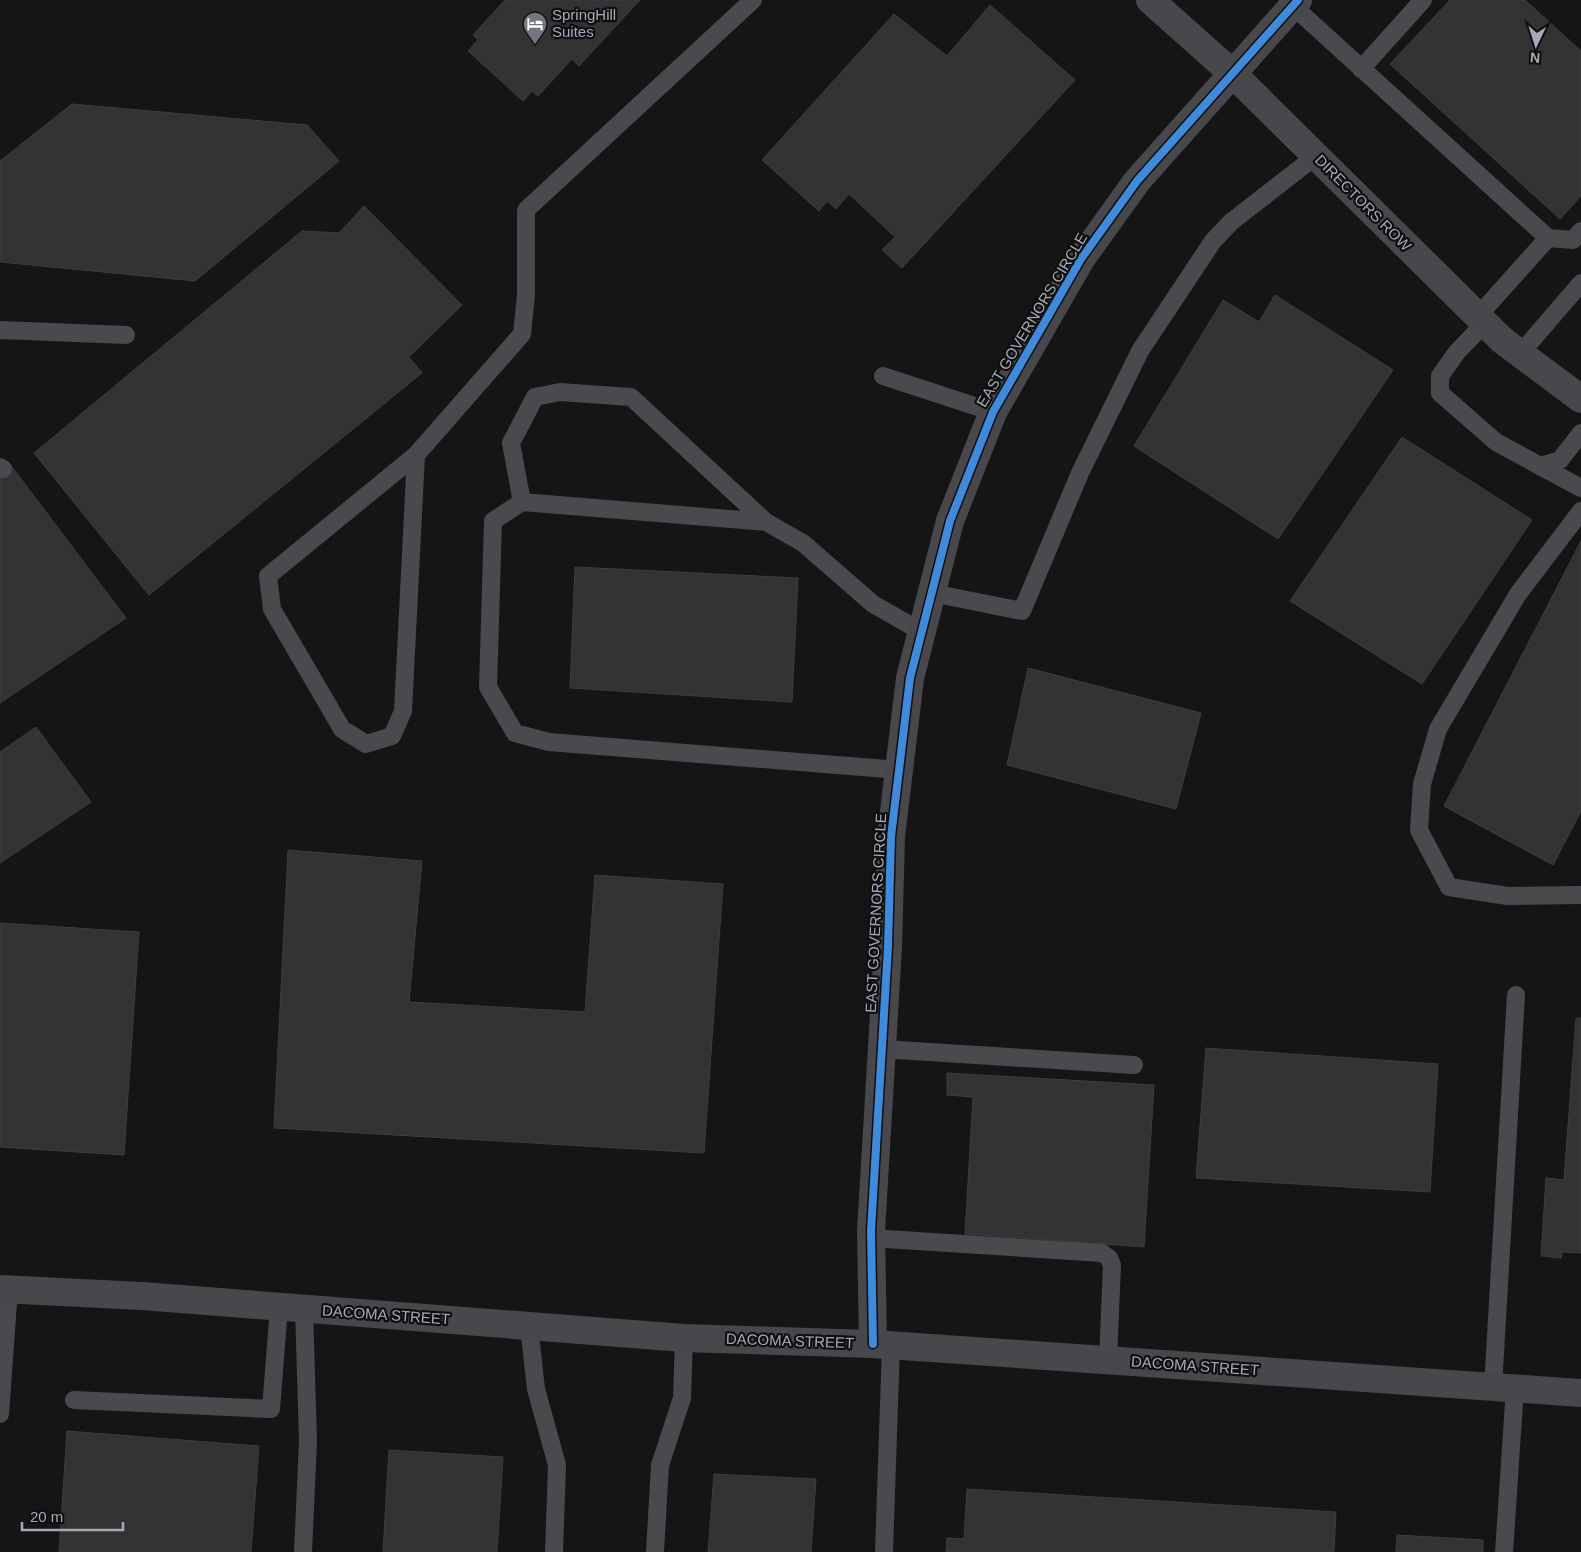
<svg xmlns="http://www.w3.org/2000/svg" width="1581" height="1552" font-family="Helvetica,sans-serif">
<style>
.building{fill:#333334;stroke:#3e3e41}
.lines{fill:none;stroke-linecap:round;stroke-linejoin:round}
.lane{stroke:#494a4e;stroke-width:18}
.secondary{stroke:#48484c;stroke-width:28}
.cycleway-casing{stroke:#0f0f11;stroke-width:11}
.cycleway{stroke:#408adc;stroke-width:8}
.labels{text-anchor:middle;stroke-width:4.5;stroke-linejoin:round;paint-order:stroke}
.poi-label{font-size:15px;fill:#a6aab6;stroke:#0f0f11;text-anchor:start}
.street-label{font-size:15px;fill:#a6aab6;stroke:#0f0f11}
</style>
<rect width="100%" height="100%" fill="#151515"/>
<path class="building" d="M505,0H640L579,66L572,59L538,96L532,91L523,101L468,51L478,40L473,35Z
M1450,0H1525L1581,51V196L1560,219L1390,64Z
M990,5L1075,80L902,268L882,250L895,237L849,194L836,209L827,201L819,211L762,160L894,14L947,56Z
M72,104L307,125L339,161L195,281L0,262V161Z
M364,206L462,305L409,357L422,373L149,595L34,453L302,231L339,233Z
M1275,295L1393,370L1278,539L1134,446L1223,300L1259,322Z
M1402,437L1532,520L1422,684L1290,601Z
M9,463L126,618L0,703V470Z
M1581,541V811L1553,865L1444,806Z
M575,567L798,578L792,702L570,688Z
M1028,668L1201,713L1176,809L1007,765Z
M36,727L91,802L0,863V752Z
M288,850L422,861L409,1002L585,1012L595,875L723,884L704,1153L274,1128Z
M0,923L139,932L124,1155L0,1147Z
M1576,1018H1581V1253L1562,1252L1561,1258L1541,1256L1546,1178L1564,1180Z
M1206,1048L1438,1064L1430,1192L1196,1178Z
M947,1073L1154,1085L1144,1247L965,1234L973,1097L947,1095Z
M67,1431L259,1446L251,1552H59Z
M389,1450L503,1457L497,1552H383Z
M714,1474L816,1479L811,1552H708Z
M967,1489L1336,1512L1334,1552H946L947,1538L964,1539Z
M1397,1535L1483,1540V1552H1396Z"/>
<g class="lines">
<path class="lane" d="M1293,6L1548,238L1478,316
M1361,69L1423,0
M1548,238L1573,240L1581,231
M1485,323L1457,352L1440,376V393L1496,442L1540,466L1560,460L1581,433
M0,330L126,335
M1520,354L1581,283
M883,376L993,412
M416,455L403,711L392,736L366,744L342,729L272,609L268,576L416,455L522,334L526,295V210L753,0
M1540,466L1581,488
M0,467L3,469
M522,502L493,521L488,687L515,733L549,742L899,770
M1581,511L1518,594L1438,729L1422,784L1419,830L1449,887L1508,896L1581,895
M766,522L522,502L511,443L535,397L560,392L631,397L766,522L803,543L873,604L922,632
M932,593L1022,611L1080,473L1140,351L1213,241L1231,222L1316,156
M882,1049L1134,1065
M871,1238L1102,1253L1109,1258L1112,1265L1108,1360
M529,1326L536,1389L557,1465L554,1552
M1493,1387L1516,995
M74,1400L271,1409L279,1307
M0,1414L9,1288
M303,1552L308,1441L304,1308
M655,1552L660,1465L682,1398L684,1338
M884,1552L891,1345
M1504,1552L1515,1388"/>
<path class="secondary" d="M1150,0L1232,73L1502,340L1581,399
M0,1289L142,1296L684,1338L873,1344L1581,1393
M873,1344L871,1231L888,947L891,837L910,678L950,521L993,412L1081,259L1137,181L1298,0"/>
<defs>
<path id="cycleway" d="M873,1344L871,1231L888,947L891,837L910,678L950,521L993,412L1081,259L1137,181L1298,0"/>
</defs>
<use href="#cycleway" class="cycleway-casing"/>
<use href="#cycleway" class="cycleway"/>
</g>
<defs>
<symbol id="hotel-pin" viewBox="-11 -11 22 30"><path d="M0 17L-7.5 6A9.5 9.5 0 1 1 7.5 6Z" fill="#73767e" stroke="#0f0f11"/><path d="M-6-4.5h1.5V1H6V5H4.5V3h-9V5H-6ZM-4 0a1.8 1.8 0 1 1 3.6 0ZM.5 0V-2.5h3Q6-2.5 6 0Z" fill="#fff"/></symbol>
</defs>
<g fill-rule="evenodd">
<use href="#hotel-pin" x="521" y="10" width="28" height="38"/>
</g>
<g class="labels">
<g class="poi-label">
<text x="552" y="20">SpringHill<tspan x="552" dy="17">Suites</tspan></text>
</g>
<g class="street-label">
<text transform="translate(1363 203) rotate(45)" y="5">DIRECTORS ROW</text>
<text transform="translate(1032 320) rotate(-59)" y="5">EAST GOVERNORS CIRCLE</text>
<text transform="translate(876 913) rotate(-87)" y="5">EAST GOVERNORS CIRCLE</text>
<text transform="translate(386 1315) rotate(4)" y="5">DACOMA STREET</text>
<text transform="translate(790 1341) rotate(2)" y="5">DACOMA STREET</text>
<text transform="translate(1195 1366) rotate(4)" y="5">DACOMA STREET</text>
</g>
</g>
<g transform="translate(1536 45) rotate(184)" stroke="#0f0f11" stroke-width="4" paint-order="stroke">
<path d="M0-4L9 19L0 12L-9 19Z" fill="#a6aab6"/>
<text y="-8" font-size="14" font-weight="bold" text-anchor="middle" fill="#a6aab6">N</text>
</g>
<path d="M22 1522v8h101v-8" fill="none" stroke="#a6aab6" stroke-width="2.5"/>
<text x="30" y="1522" font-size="15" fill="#a6aab6" stroke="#0f0f11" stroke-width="4" paint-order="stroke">20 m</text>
</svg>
